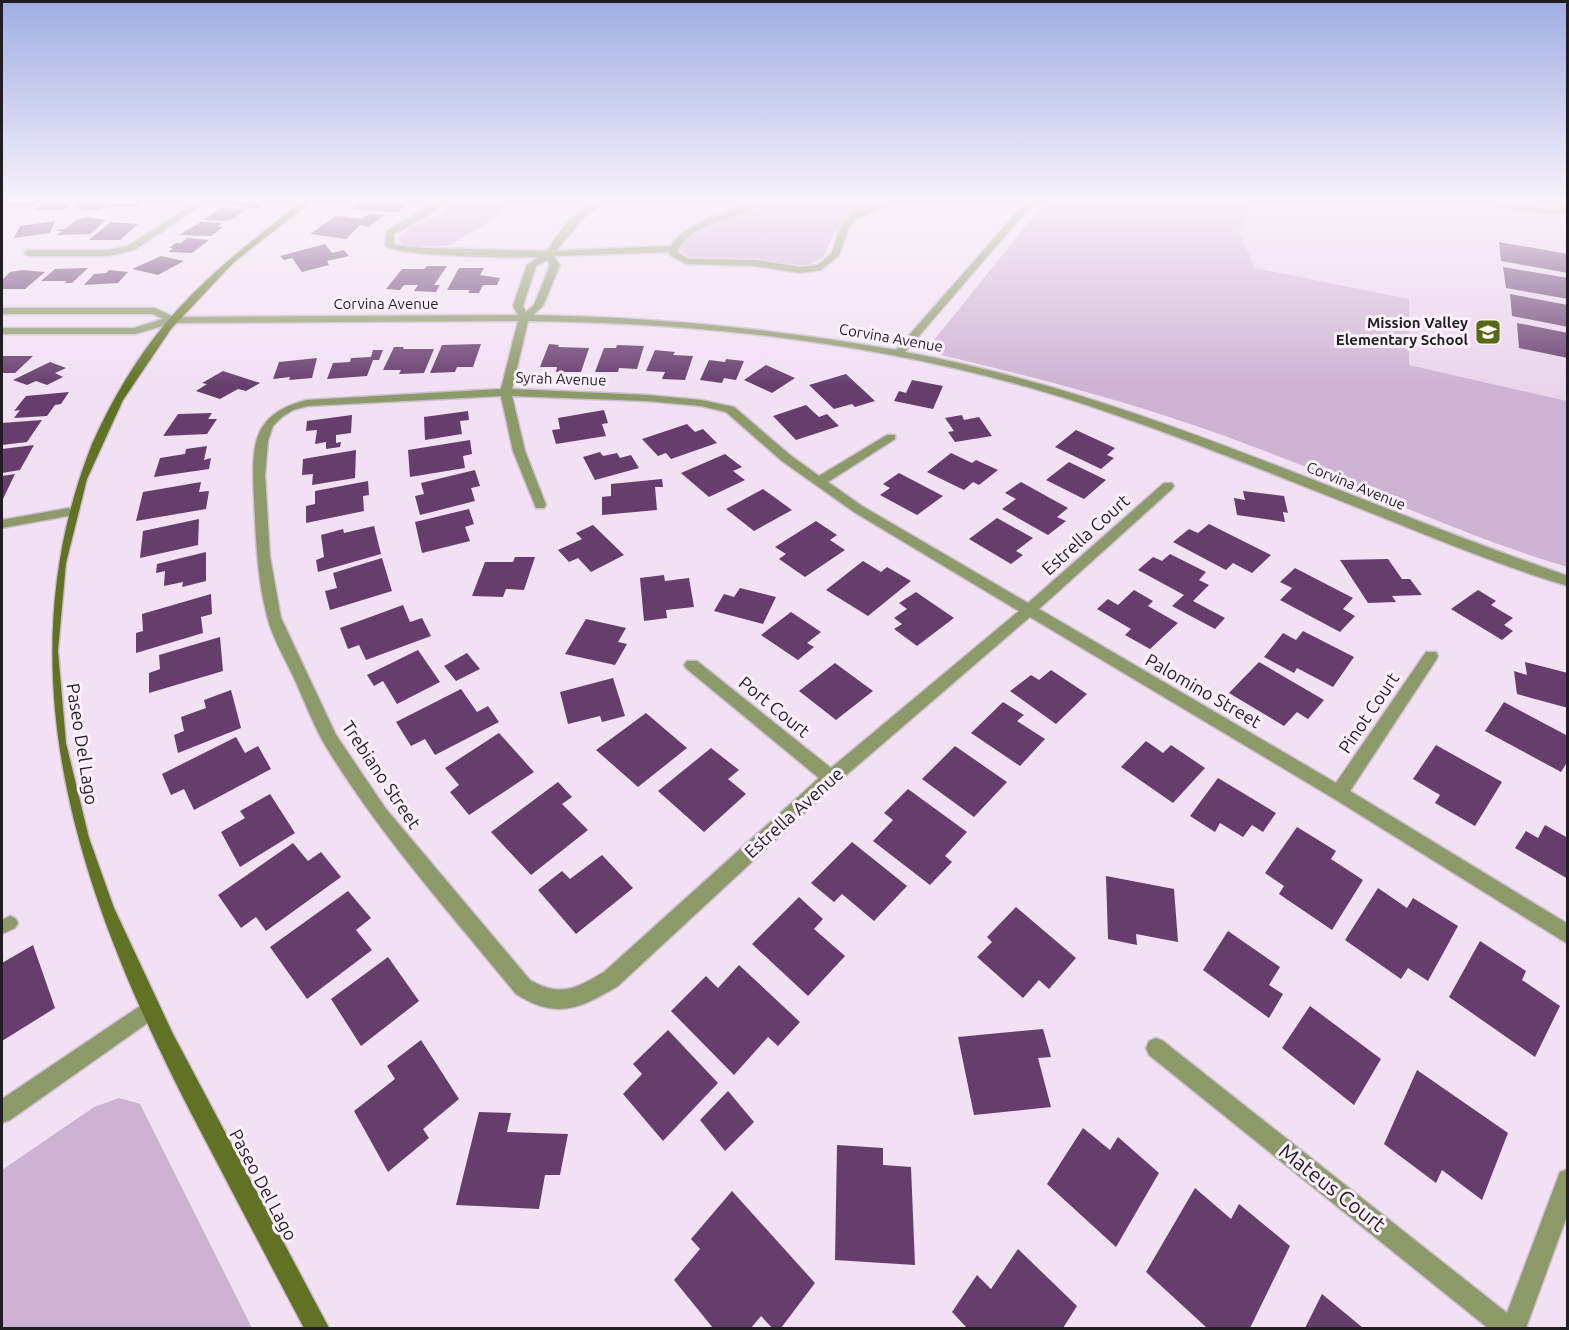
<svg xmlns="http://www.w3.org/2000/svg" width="1569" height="1330" font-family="Ubuntu,sans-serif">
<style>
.built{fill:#e9d4ec}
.green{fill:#ceb2d3}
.building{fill:#663d6d}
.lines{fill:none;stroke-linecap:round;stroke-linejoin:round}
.lane-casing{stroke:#ccbece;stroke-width:3}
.street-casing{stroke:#ccbece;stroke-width:3}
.secondary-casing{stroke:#ccbece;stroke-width:3}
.lane{fill:#8c9969;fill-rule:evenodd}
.street{fill:#8c9969;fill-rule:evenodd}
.secondary{fill:#617225;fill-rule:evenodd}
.labels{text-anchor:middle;stroke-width:6;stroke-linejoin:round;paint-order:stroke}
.far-street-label{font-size:15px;fill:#221d23;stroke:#fcf0fe}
.far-poi-label{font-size:15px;font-weight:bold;fill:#221d23;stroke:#fcf0fe;text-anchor:end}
.street-label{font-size:18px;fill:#221d23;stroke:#fcf0fe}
.near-street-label{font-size:21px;fill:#221d23;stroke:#fcf0fe}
</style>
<rect width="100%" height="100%" fill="#f1e1f3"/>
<path class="built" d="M1249,201H1567V401L1409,365L1408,299L1255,268L1232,238Z"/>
<path class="green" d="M447,201H510L500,215L448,246H404L397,238L413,226L441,214Z
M766,201H890L848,214L833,235L823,258L805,266L745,258H690L681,251L683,239L719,222L754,212Z
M1046,201H1251L1239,232L1255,268L1409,299V365L1567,401V567C1460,535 1359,486 1254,447C1153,408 1047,380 941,355L930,345Z
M119,1098L140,1104L252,1328H2V1170L94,1107Z"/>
<path class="building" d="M10,201H40L29,207L2,206Z
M47,201H76L64,210H34Z
M81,201H110L99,210H78L82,208H72Z
M114,201H143L136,207H106Z
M149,201H178L174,204H145Z
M233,201H267L257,208L227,205Z
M367,201H411L397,212L351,209L358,203Z
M221,208L246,209L234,219L226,221L204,220Z
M369,214L384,215L369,227L360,225L346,239L310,234L336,216L362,219Z
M86,217L106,220L90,234L57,235L62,231H57L60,229H65L76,220Z
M55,221L50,233L14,238L20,226Z
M111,222L138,224L120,240H89Z
M201,222L222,223L218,227H223L211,236L179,235Z
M187,238L209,240L192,253L168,252L173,248H169L176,243H181Z
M1499,242L1568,254V273L1501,261Z
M325,244L332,253L344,250L349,256L327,261L329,265L302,272L292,258L284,260L280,256Z
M161,256L184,261L158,275L132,269Z
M427,266H447L434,285H440L436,292L414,291L418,285H404L400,290L386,289L402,269H424Z
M1503,267L1568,278V299L1506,288Z
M88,268L72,283H64L67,281H41L55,269Z
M459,268H484L480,275L500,278L497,285H483L479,293H468L470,290H447Z
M22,270L45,272L25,289H2V280L10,272Z
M109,270L128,272L118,283L84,285L94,274L106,273Z
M1510,294L1568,305V327L1512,316Z
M1517,323L1568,333V358L1519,348Z
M481,344L473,367H457L455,372L430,373L442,345Z
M549,344L559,345L558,347L589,348L581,372H556L557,367H540Z
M617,345L644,346L637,369L619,368L618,372H595L604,348H616Z
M394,347H404L403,349H434L424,373L399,374L401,370H383Z
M373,350H383L379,360H373L367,376L327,379L333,363L350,362L351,358L371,357Z
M655,350L675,352L673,355L693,356L685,380L662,379L665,372L646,371Z
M2,356H33L15,373H2Z
M317,358L312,378L289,380L290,377L273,379L279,362Z
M726,359L744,361L736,380L724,378L722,383L700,380L709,360L725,362Z
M50,362L66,368L55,373L63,377L47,385L36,381L27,385L13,380Z
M766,365L795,378L772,393L744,380Z
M223,371L260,383L246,391L238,389L220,399L196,391L207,384L202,383Z
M846,374L875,401L855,407L852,404L834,409L809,385Z
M912,380L943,386L933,409L894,401L899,391L906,393Z
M69,392L61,404L55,405L47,416L14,418L20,410L14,411L26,396Z
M806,405L819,417L827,414L839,426L796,440L773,416Z
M604,410L608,423L602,424L606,436L556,444L552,430L560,429L558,418Z
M468,411L469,420L460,421L462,434L425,440L424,417Z
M212,413L208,419H217L207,434L163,436L178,414Z
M352,415L351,433L336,435V443L341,442L340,447L326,449V442L315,444L317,430L306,431L307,421Z
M962,415L964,420L979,417L992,436L955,442L948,432L954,431L945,418Z
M42,420L27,442L2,445V423Z
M687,424L695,432L703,429L717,443L671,459L666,453L658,456L642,439Z
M1076,430L1115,448L1107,455L1114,458L1101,469L1055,447Z
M470,440L472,454L463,456L465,468L410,477L408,450Z
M34,445L20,470L2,473V449Z
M207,446L204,460L211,458L209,469L154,477L160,458L185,454L186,449Z
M356,450L355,478L312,485L313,474L302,475L303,459Z
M600,452L603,456L617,453L620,458L631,455L639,468L595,480L583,457Z
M951,453L972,463L976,460L998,470L979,485L973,482L964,490L927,472Z
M725,454L742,467L733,471L745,480L709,497L681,473Z
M1069,462L1106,480L1084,499L1046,480Z
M475,470L480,486L471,488L475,501L420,515L415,496L424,494L421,483Z
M899,473L943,496L917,515L880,495L890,488L883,484Z
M15,474L2,501V476Z
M662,479L663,487H655L657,510L602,515V497L611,496V484Z
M368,481L369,495L363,496L364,511L306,523V506L315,504V491Z
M201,482L199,492L209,491L206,509L136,521L143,492Z
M1021,482L1068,508L1057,517L1066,521L1048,535L1002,509L1016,499L1005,493Z
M763,489L792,510L754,531L726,509Z
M1243,491L1284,496L1288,513L1283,512L1285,522L1237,515L1234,498L1245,500Z
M469,509L474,524L465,527L470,541L422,553L415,522Z
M997,518L1033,538L1016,551L1023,555L1011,564L969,539Z
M199,519L198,545L140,558L143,531Z
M816,521L837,535L830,540L845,550L805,577L779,559L786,554L775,547Z
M1209,524L1271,555L1252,573L1233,563L1226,570L1173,542L1189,529L1198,533Z
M593,525L624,555L591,572L578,558L569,562L558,550L582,539L576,533Z
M374,526L381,554L318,572L316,560L324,557L321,535L343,529L344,533Z
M206,552V581L182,587L183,582L164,586L165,571L156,573L157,564Z
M1170,554L1206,572L1199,580L1209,585L1193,601L1225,618L1215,629L1172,606L1184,595L1138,570L1153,557L1162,561Z
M515,557H535L524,590L506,589L503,597L472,596L485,562H513Z
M382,558L392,591L330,610L325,591L337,588L333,573Z
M1388,559L1402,579H1410L1422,595L1392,596L1396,602L1368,603L1340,560Z
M863,561L881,572L887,567L911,581L868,616L826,590Z
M1295,568L1353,598L1343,609L1355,616L1340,632L1280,600L1292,588L1280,582Z
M664,575L665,581L689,578L694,607L666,610L667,618L644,621L640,578Z
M740,588L776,597L763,624L714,611L724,594L734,597Z
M1134,590L1153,601L1148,606L1178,623L1150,649L1125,635L1131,629L1097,609L1108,599L1118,605Z
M1478,590L1496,601L1491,605L1513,618L1504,625L1513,631L1502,640L1451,609Z
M916,592L954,618L917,646L894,629L902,624L894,618L907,609L899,603Z
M211,594L212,614L201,617L203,633L136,653V633L143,631L142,614Z
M403,605L410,622L422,618L431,636L366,660L359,645L348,649L340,628Z
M791,612L821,632L807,643L814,647L798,660L761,635Z
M586,619L626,628L618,642L627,644L615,665L565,654Z
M1303,631L1354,657L1333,687L1297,668L1294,673L1264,657L1283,633L1296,640Z
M220,637L223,671L149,693V673L160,669L159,655Z
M418,650L440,682L397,704L383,681L374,686L367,675Z
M467,653L480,669L456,681L444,666Z
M1259,662L1324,700L1308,719L1297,712L1284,726L1229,693Z
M1525,662L1568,673V708L1517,694L1514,671L1527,675Z
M835,663L873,691L836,720L799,691Z
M1051,670L1087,694L1056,724L1010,691L1031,675L1039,680Z
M613,678L625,716L602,722L600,716L568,724L560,692Z
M461,689L477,712L488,706L499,722L435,755L425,739L411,746L396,722Z
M231,690L241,728L178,753L174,735L184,731L181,717L206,708L204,700Z
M1003,702L1024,715L1017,721L1045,739L1020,766L971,733Z
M1504,702L1568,736V761L1561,772L1485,731Z
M646,713L687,748L638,787L596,750Z
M499,733L534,772L469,815L450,792L459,785L445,768Z
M236,737L245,753L258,746L271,769L194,810L184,789L171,795L162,774Z
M1146,741L1163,753L1171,745L1205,768L1173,803L1121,767Z
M1436,745L1502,782L1475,826L1435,803L1440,795L1413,779Z
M955,746L1007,782L974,817L922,779Z
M711,748L739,770L728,779L746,794L704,832L658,791Z
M1218,778L1276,813L1263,832L1252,825L1243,837L1220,823L1215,832L1190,816Z
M558,782L572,797L562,804L588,830L531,875L491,832Z
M908,789L967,832L945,856L952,862L930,885L873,841L893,820L884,813Z
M270,794L295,833L240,867L221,832L245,818L240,811Z
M1545,825L1568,838V879L1515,848L1526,831L1538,838Z
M1297,827L1336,851L1331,859L1363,880L1332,930L1279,894L1284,886L1265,873Z
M852,842L907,886L874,921L842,894L834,902L811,883Z
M293,843L308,861L321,852L341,877L266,931L256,917L241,928L218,895Z
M602,855L633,888L576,934L538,890L562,871L570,879Z
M1106,876L1174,889L1178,942L1136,934L1137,945L1108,939Z
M1378,888L1407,908L1413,898L1458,926L1428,981L1408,968L1401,979L1345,940Z
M348,891L371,918L356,930L372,950L307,999L270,947Z
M799,897L823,919L814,929L845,956L808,996L752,944Z
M1016,907L1076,958L1049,989L1039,980L1023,998L977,957L992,942L987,937Z
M1228,931L1280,967L1269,985L1283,994L1269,1018L1203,970Z
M1480,941L1526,971L1522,980L1560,1006L1535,1057L1449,997Z
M33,945L55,1008L2,1041V963Z
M388,957L419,1001L361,1046L331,999Z
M739,965L800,1022L778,1046L768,1037L734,1075L671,1011L706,976L718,988Z
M1310,1006L1381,1059L1354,1105L1282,1048Z
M1043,1029L1051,1057L1038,1058L1051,1107L974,1115L958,1037Z
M668,1030L718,1083L663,1141L623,1094L642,1074L633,1064Z
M421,1040L459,1099L423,1129L429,1138L388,1172L354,1111L395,1079L387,1066Z
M1417,1070L1508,1133L1482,1200L1442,1170L1436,1183L1384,1144Z
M728,1091L754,1122L725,1151L700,1120Z
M479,1112L511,1113L507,1132L568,1134L560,1175H545L539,1209L456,1205Z
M1083,1128L1110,1150L1118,1137L1159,1173L1116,1247L1047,1184Z
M837,1145L883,1148V1165L911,1167L915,1265L835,1260Z
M1195,1188L1231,1219L1239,1204L1290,1246L1250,1328H1207L1146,1272Z
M732,1191L815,1283L781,1328H772L761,1316L751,1328H713L674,1280L700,1249L691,1239Z
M1018,1249L1077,1306L1063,1328H967L952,1312L977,1275L991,1289Z
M1322,1294L1363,1328H1305Z"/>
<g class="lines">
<defs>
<path id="lane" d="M1240,201H1246L1243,207L1238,206Z
M1482,201C1509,201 1534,210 1561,210V201H1567V212C1557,217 1492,207 1482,201Z
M10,916L15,918L18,923L15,928L2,934V920Z"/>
<path id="street" d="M199,201H208L134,250L109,256H28L24,253L28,250H109L128,246Z
M437,201H446L432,213L394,234V245L424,248L547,251C559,232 581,201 606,201L583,218L556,251L671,246C684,222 731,213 755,201H765C744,220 688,221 678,252L688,259H697L755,260L800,267L818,265L831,254L841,226L850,215L884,201H895L856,219L849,227L839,255L821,270L800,273L755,266L686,264L670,255L669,252L554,256L560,265L543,306L533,315C655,317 776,329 896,350L1027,201H1035L905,352C1135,394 1348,501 1568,576V586C1504,567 1441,541 1379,516C1290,481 1201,444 1110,413C924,348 724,323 528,321L512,389L647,395L701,400L734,407L790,455L819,476L887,435H895V439L828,482L862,506L1028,603L1164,483H1172L1174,486L1172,489L1039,609L1336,783L1426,652H1436L1438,656L1436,660L1350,791L1568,924V944L1333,798L1030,617L837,783L618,986C579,1009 557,1020 516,994C450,913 379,834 325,745C313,724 304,700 294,678C285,659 272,637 267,616C257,577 256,538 254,498C252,447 250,414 307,400L501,389L518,321L173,323L135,334H2V328H134L163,319L153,314H2V308H155L174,317L518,315L513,306L527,265L539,257C518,258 394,257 385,245L387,231ZM547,260L550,265L534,305L526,312L523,306L536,266ZM501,396L513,451L536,508H544L546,505L525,451L512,396L647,401L701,406L726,412L782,461L854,512L1019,611L831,768L697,661H687L684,665L687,669L819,778L604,972C577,988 560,998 530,980L386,809L336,735L281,618L270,557L265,475L268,441L273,426L282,417L293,410L308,406Z
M69,508L75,512L73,515L2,528V520Z
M149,1000L156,1003L159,1010L156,1017L10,1120L2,1123V1099Z
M1156,1038L1163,1041L1507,1313L1560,1172L1568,1169V1213L1526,1328H1488L1149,1055L1146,1048L1149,1041Z"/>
<path id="secondary" d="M303,201H312L234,262L171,329L123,400L87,479L66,563L58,651L66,743L89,838L114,908L173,1034L329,1328H304C266,1257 229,1185 191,1113C83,903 0,676 92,444C111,402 135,360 165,324C205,276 254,239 303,201Z"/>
</defs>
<use href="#lane" class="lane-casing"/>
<use href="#street" class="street-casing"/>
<use href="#secondary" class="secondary-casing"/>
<use href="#lane" class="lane"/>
<use href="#street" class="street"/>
<use href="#secondary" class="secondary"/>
</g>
<linearGradient id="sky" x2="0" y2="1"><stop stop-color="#9faee3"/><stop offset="0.52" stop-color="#f9f2fa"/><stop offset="1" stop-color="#f9f2fa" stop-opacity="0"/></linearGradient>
<rect width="1569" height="387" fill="url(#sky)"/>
<defs>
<symbol id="school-square" viewBox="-11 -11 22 22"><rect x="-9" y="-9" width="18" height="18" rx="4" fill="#586914" stroke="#fcf0fe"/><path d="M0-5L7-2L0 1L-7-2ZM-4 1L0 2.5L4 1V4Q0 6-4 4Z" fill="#fff"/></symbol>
</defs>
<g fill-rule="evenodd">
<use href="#school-square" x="1473" y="317" width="30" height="30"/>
</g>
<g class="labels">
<g class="far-street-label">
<text x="386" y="309">Corvina Avenue</text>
<text transform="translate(891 338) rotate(10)" y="5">Corvina Avenue</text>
<text transform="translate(561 379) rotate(2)" y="5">Syrah Avenue</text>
<text transform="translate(1356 486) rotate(22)" y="5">Corvina Avenue</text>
</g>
<g class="far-poi-label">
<text x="1468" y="328">Mission Valley<tspan x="1468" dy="17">Elementary School</tspan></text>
</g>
<g class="street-label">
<text transform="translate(1086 535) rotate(-42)" y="6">Estrella Court</text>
<text transform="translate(1203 691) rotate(30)" y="6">Palomino Street</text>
<text transform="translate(774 707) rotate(39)" y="6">Port Court</text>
<text transform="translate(1369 713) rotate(-56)" y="6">Pinot Court</text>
<text transform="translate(82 744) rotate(81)" y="6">Paseo Del Lago</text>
<text transform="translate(381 775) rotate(56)" y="6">Trebiano Street</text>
<text transform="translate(794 813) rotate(-42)" y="6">Estrella Avenue</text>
<text transform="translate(263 1185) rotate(62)" y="6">Paseo Del Lago</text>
</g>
<g class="near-street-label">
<text transform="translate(1332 1188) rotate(38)" y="7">Mateus Court</text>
</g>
</g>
<rect width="1569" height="1330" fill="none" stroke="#221d23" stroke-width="6"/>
</svg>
